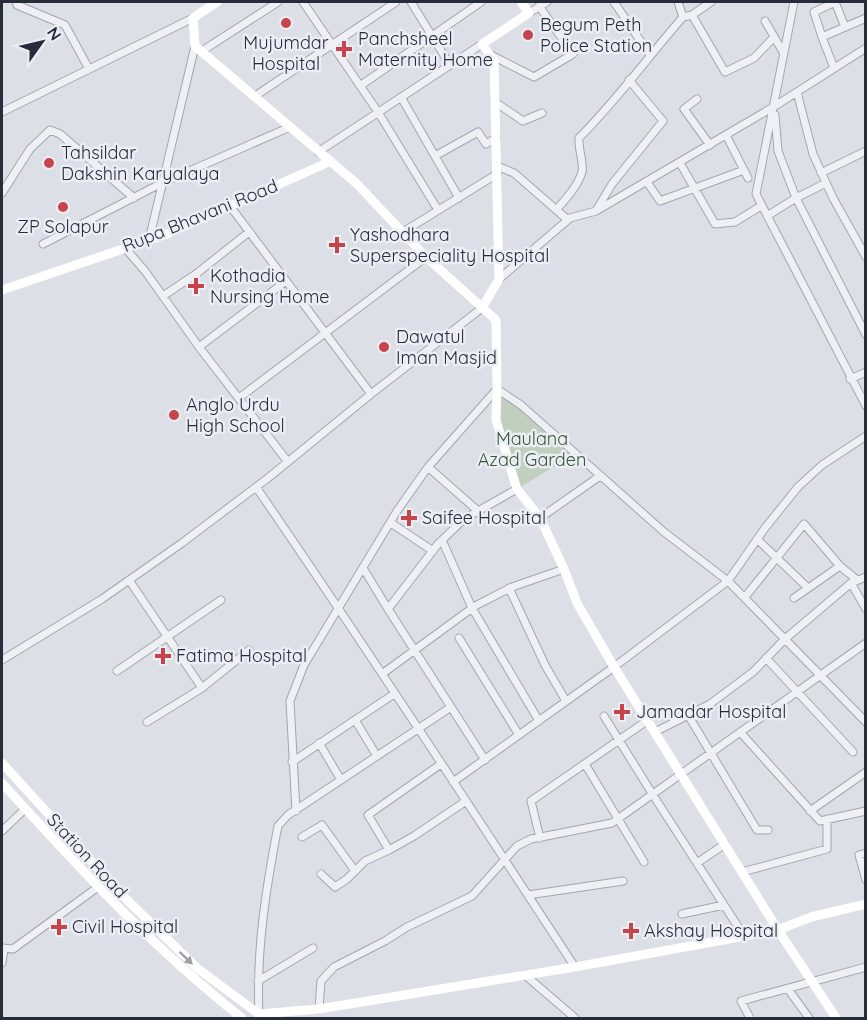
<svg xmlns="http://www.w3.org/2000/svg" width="867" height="1020" font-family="Quicksand,sans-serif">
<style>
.green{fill:#c1cfbe}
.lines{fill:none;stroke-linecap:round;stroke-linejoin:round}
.street-casing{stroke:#a2a6af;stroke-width:9}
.street{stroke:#eff0f4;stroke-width:7}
.secondary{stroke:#fff;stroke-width:9}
.oneway{fill:#9ea0a7}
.poi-dot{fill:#c8444c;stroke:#ebeef4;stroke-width:2}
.labels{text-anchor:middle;stroke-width:5;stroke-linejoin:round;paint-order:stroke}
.poi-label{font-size:18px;fill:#272c3b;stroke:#ebeef4;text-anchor:start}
.street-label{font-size:18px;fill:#272c3b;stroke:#ebeef4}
.park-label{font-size:18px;fill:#385635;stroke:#ebeef4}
</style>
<rect width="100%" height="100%" fill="#dcdfe6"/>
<path class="green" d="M497,389L575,454L517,489L496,420Z"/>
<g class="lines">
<defs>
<path id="street" d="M16,2L17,5L65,25L89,69
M303,2L378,112L438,210
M411,2L450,65
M614,2L650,55
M678,2L683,17
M794,2L756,194L866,406
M529,13L547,2
M692,15L725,72L754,58L774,37
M765,21L783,52
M845,27L835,2L814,12L822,37L866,18
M822,37L834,68
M202,51L278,2
M491,55L534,77L573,54L539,6
M360,86L481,2
M797,92L813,154L833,198L866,257
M255,96L396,2
M401,97L459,198
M697,99L684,109L710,145
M495,102L523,121L542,113
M2,112L193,18
M775,115L778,151L796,198L866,335
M726,135L748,178
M318,152L482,44
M435,156L478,132L486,144L496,138
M680,163L715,224L735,222L761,206
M497,166L514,173L568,220
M821,173L866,151
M647,182L660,201L744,170
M2,193L30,149L50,130L60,134L134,198
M230,206L371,394
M597,209L612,184L663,121L629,80
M556,210C565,200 578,186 582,172C584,163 578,149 579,138C617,100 648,57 683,17L692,15L711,2
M767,216L796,198L826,183
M403,232L497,174
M149,240L195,46
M43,244L162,183L290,127
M125,248L145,271L199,347L288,462
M499,279L570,218L596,211L775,106L866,48
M163,296L196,274L249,232
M199,347L286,281
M850,379L866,372
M239,398L426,257
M428,467L478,511
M256,487C365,645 470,807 575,967
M540,518L600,476
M391,523L433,551
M757,539L808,588
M442,540L472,608L539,721
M363,568L388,609L438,544L464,519L517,489
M866,577L851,583L866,609
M129,580L202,688
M509,588L545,665L566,701
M745,597L804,524L840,566L857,580
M794,598L840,566
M388,609L485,760
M459,638L519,735
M766,658L853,752
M2,660L102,599L182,543L268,478L371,394L482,308
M117,671L221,600
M382,674L475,606L512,587L564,569
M688,715L757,830H768
M604,716L653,795L744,936
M355,720L377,756
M147,722L202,688L249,650
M655,732L710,704L753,672L785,639L851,583
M741,733L820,821L866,811
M319,743L341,780
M292,762L394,694
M441,764L368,815L389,850L414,836L466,801
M585,764L644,862
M453,782L614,667L728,581L765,528L798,487L822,465L866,436
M296,811L290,701L304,665L397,511L428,467L497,389L521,405L664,532L728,581L866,722
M810,811L866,772
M2,831L25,809
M302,837L322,825L355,871
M540,838L531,801L648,720
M866,853L859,855L866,880
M697,863L725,844
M742,872L827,849V819
M321,874L335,887L347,879L365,861L389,850
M528,895L623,881
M682,914L724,905
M2,948L13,949L98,887
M2,963L4,949
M525,975L575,1018
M258,981L313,948
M788,989L809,1018
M319,1009L321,981L334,967L385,941L407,927L472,896L517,846L531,839L612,823L866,643
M259,1014C256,951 266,888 278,826L288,815L451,707
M750,1018L741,1001L866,967"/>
</defs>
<use href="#street" class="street-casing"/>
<use href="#street" class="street"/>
<path class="secondary" d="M217,2L193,18L195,46L356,183L426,257L496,320L497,389L496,420L517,489L540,518L564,569L577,603L614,667L778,930L836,1018
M2,290L167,234L329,162
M482,308L499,279L494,61L482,44L529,13L521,2
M2,763L124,897L197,968L263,1017
M2,783C78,867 153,948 242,1018
M259,1014L319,1009L575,967L778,930L811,917L866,904"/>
</g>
<defs><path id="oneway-solid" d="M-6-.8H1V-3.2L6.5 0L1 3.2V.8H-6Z" transform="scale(1.5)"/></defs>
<use class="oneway" href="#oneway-solid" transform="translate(186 958) rotate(44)"/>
<g class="poi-dot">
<circle cx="286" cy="23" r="6"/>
<circle cx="528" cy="35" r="6"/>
<path d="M341 40h6v6h6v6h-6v6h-6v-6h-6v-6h6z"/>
<circle cx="49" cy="163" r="6"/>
<circle cx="63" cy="207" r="6"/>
<path d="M334 236h6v6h6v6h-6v6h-6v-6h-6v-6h6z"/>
<path d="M193 277h6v6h6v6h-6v6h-6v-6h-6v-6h6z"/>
<circle cx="384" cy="347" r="6"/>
<circle cx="174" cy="415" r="6"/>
<path d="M406 509h6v6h6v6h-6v6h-6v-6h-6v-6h6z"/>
<path d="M160 647h6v6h6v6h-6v6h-6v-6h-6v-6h6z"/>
<path d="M619 703h6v6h6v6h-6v6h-6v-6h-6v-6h6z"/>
<path d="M56 918h6v6h6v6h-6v6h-6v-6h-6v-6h6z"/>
<path d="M628 922h6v6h6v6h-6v6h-6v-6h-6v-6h6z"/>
</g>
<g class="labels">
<g class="poi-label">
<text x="540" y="31">Begum Peth<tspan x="540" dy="21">Police Station</tspan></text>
<text x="358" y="45">Panchsheel<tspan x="358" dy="21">Maternity Home</tspan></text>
<text x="286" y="49" text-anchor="middle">Mujumdar<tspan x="286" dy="21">Hospital</tspan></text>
<text x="61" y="159">Tahsildar<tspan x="61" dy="21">Dakshin Karyalaya</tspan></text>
<text x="63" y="233" text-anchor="middle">ZP Solapur</text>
<text x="350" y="241">Yashodhara<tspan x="350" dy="21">Superspeciality Hospital</tspan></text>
<text x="210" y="282">Kothadia<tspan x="210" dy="21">Nursing Home</tspan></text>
<text x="396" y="343">Dawatul<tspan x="396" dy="21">Iman Masjid</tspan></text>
<text x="186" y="411">Anglo Urdu<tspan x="186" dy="21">High School</tspan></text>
<text x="422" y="524">Saifee Hospital</text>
<text x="176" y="662">Fatima Hospital</text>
<text x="636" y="718">Jamadar Hospital</text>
<text x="72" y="933">Civil Hospital</text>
<text x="644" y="937">Akshay Hospital</text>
</g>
<g class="street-label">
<text transform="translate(200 216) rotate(-22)" y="6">Rupa Bhavani Road</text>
<text transform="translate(87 856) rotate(47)" y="6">Station Road</text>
</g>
<g class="park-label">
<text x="532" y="445">Maulana<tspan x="532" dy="21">Azad Garden</tspan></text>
</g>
</g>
<rect width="867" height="1020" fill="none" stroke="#272c3b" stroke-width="6"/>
<g transform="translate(42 42) rotate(56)" stroke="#ebeef4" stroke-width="4.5" paint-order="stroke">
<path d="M0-4.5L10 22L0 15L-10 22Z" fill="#272c3b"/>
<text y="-9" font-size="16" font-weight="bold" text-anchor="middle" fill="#272c3b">N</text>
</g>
</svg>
